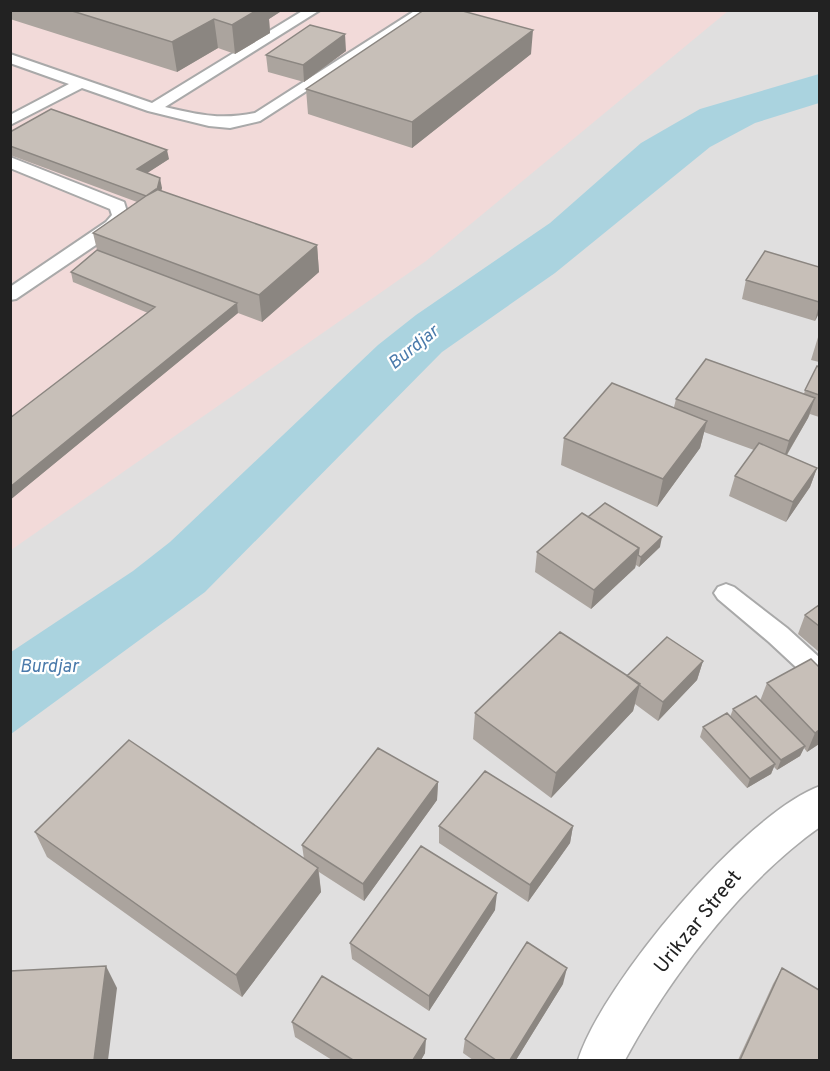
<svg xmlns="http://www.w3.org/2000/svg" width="830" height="1071" font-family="Overpass,sans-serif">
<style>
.residential{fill:#e0dfdf}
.commercial{fill:#f2dad9}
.water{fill:#aad3df}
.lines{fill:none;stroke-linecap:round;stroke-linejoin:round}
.lane-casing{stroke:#a9a9a9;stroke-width:4}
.street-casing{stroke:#a9a9a9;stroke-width:3}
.lane{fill:#fff;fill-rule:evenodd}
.street{fill:#fff;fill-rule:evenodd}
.wall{fill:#aba49e}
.shaded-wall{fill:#8b8681}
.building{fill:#c7bfb8;stroke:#8b8681;stroke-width:1.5}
.labels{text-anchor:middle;stroke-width:4.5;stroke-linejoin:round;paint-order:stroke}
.water-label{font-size:18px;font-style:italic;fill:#4a7aab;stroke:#fff}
.near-street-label{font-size:20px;fill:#222;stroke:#fff}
</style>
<rect width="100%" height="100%" fill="#f2efe9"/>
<path class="residential" d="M10,11H819V1060H11Z"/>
<path class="commercial" d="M11,11H728L426,261L11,550Z"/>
<path class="water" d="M819,74V103L755,123L710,147L555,273L442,352L205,592L11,734V652L133,571L170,542L378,345L416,315L550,223L641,143L700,109Z"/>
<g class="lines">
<defs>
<path id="lane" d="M304,10H320L165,107C200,115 220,120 255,113L416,10H432L260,121L230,128L209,126L148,111L82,88L10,125V115L69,84L10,63V54L152,103Z
M10,157L124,202L128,215L118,230L16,299L10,300V287L106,222L112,215L110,209L10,168Z
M726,584L734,587L787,628L820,658V684L811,681L769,642L718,599L714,593L718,587Z"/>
<path id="street" d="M820,786V827C743,881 669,978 625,1060H578C602,984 744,814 820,786Z"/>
</defs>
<use href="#lane" class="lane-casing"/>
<use href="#street" class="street-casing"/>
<use href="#lane" class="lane"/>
<use href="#street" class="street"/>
</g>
<path class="wall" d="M10,10H283L269,19L270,33L235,54L218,48L177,72L10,19Z
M346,51L304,82L268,72L266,55Z
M531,54L412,148L308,114L306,89Z
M10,132L169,159L147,173L162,188L161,191L317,245L319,272L262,322L238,313L10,500V418L148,313L73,282L71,272L97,250L93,233L137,202L10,155Z
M819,267V313L815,321L742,299L746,280Z
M819,334V362L811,360Z
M819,367V417L810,414L808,418L787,455L817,468L810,487L786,522L729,496L735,476L754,450L704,432L700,448L657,507L561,465L564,438L674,407L676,399L804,394L805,390Z
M588,517L660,547L639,567L636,565L635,568L591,609L535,572L537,552Z
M819,605V652L798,634L805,615Z
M811,659L819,744L807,752L804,748L800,756L777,770L774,767L771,774L747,788L700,737L703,727L730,717L733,709L760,701L767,683Z
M703,661L697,680L658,721L635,704L633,711L551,798L473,739L475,713L627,676Z
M438,782L437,800L364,901L319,872L321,892L242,997L47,857L35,832L304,859L302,845Z
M439,826H573L570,843L528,902L439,843Z
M495,910L429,1011L352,959L350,943Z
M782,968L819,1060H738L773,984Z
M563,984L516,1060H473L463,1053L465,1039Z
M292,1022L425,1053L421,1060H332L295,1037Z"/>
<path class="shaded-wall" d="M252,10H283L269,19L270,33L235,54L232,25Z
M214,19L218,48L177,72L172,42Z
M533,30L531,54L412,148V122Z
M345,34L346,51L304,82L303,65Z
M167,150L169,159L138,179L137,169Z
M160,178L162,188L155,209L154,199Z
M317,245L319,272L262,322L259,295Z
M237,303L238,313L10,500V487Z
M819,305V313L815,321Z
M815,398L808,418L783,461L789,441Z
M707,421L700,448L657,507L663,479Z
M817,468L810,487L786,522L793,502Z
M662,537L660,547L639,567L641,557Z
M639,548L635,568L591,609L594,590Z
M703,661L697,680L658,721L663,702Z
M640,684L633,711L551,798L556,773Z
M819,730V744L807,752L815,733Z
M805,746L800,756L777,770L781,760Z
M775,764L771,774L747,788L750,779Z
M438,782L437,800L364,901L363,884Z
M573,826L570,843L528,902L530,885Z
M318,868L321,892L242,997L236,975Z
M497,893L495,910L429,1011V996Z
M106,966L117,988L108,1060H94Z
M567,968L563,984L516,1060H510Z
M426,1039L425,1053L421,1060H413Z"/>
<path class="building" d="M69,10H257L232,25L214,19L172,42Z
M424,10H459L533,30L412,122L306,89Z
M310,25L345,34L303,65L266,55Z
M51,109L167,150L137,169L160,178L157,190L146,196L10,146V132Z
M156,189L317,245L259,295L93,233Z
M97,250L237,303L10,487V418L155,307L71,272Z
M765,251L819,267V302L746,280Z
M706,359L815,398L789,441L676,399Z
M817,366L819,367V395L805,390Z
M612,383L707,421L663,479L564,438Z
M759,443L817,468L793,502L735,476Z
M605,503L662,537L641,557L638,555L639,548L588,517Z
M582,513L639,548L594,590L537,552Z
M819,605V626L805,615Z
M560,632L640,684L556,773L475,713Z
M667,637L703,661L663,702L627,676Z
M811,659L819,667V730L815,733L767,683Z
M756,696L805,746L781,760L733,709Z
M727,713L775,764L750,779L703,727Z
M129,740L318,868L236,975L35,832Z
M378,748L438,782L363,884L302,845Z
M485,771L573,826L530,885L439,826Z
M421,846L497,893L429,996L350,943Z
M527,942L567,968L510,1060H496L465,1039Z
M106,966L94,1060H10V971Z
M782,968L819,990V1060H740Z
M322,976L426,1039L413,1060H353L292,1022Z"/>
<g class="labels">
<g class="water-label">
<text transform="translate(413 347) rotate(-39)" y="6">Burdjar</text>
<text x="49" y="672">Burdjar</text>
</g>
<g class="near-street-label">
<text transform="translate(697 921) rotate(-51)" y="7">Urikzar Street</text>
</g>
</g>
<rect width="830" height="1071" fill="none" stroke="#222222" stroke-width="24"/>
</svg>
